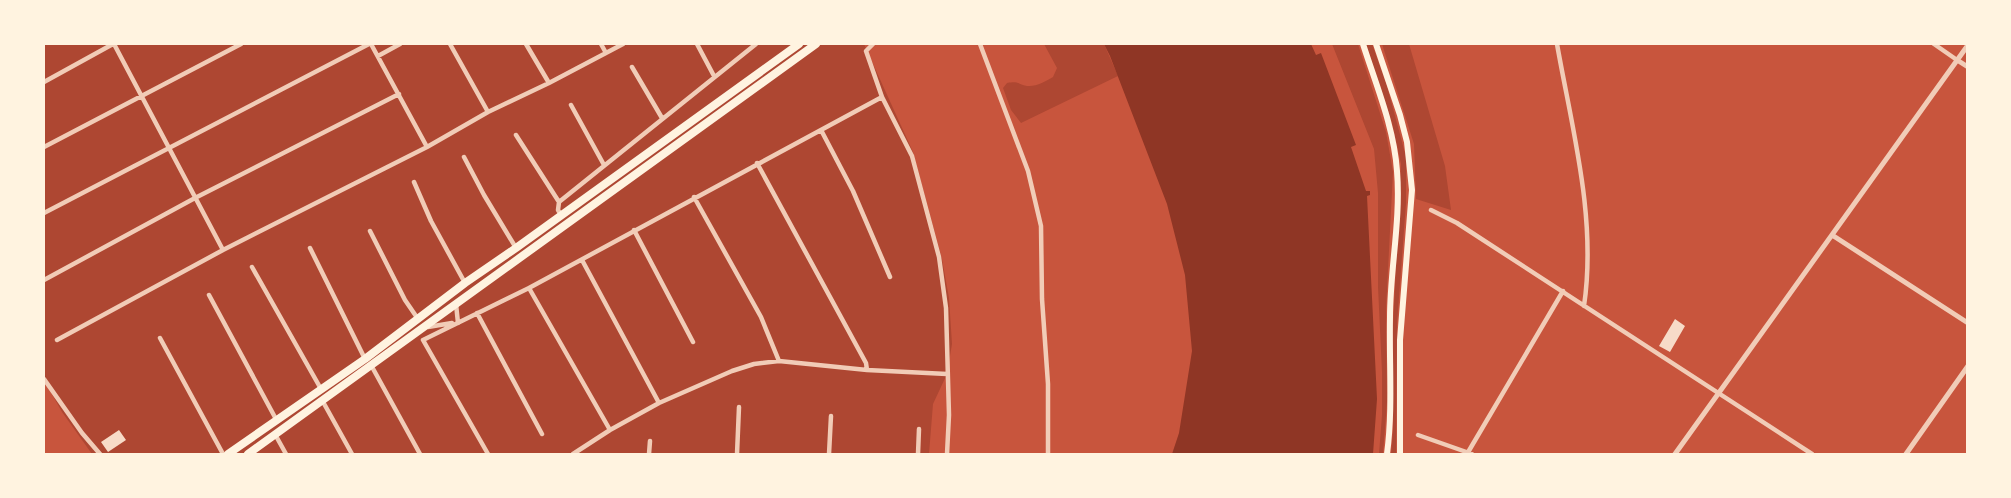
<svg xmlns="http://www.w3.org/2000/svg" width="2011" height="498" font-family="'Sofia Sans Condensed',sans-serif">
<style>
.green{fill:#ae4732}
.water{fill:#8f3625}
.building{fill:#f7dbc8}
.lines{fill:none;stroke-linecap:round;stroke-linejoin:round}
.minor{stroke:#f1ccb7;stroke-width:4.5}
.tertiary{stroke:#f1ccb7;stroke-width:5}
.secondary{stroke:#fff3e0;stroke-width:6}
.trunk{stroke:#fff3e0;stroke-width:8}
</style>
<rect width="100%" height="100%" fill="#c8553d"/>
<path class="green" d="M44,44H864L913,152L942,259L949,298L952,344L947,374L933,404L929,454H92L62,412L44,380Z
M1044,44H1104L1118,76L1021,123L1011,110L1003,88L1007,83C1020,81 1017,84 1027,86C1036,87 1046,81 1053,77L1057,68Z
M1332,44H1358L1386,132L1393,172L1386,309L1387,402L1383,454H1379L1382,415V372L1378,287V193L1374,149Z
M1366,44H1372L1387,86L1406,157V203L1397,324L1396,454H1391L1393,429V326L1401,164L1392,123Z
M1382,44H1409L1445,166L1451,210L1416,199L1414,144Z"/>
<path class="water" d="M1104,44H1311L1316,55L1321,53L1356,145L1351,147L1366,191H1370V195L1367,196L1377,399L1373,454H1172L1179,433L1192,351L1185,275L1167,204L1110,56Z"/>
<path class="building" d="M1675,319L1685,326L1670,352L1659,346Z
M119,430L126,440L108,452L101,442Z"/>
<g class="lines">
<path class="minor" d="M114,44L223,250
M371,44L427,147
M450,44L488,112
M526,44L549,83
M601,44L606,53
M697,44L714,76
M873,44L866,51L882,97L912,156L939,257L946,308L949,415L947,454
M980,44L1028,171L1041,226L1042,299L1048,384V454
M1557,44C1572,129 1597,218 1584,306
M1934,44L1957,60
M378,56L400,44
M632,67L662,118
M44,82L113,44
M571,105L604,165
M821,130L853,191L890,277
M516,135L559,202
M44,147L241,44
M464,157L484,195L516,248
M757,163L866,363L867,370
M414,182L431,221L465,283
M694,197L761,317L779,361
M1431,210L1457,223L1812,454
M44,213L369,44
M561,215L558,210L559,202L756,44
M634,230L693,342
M370,231L405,300L418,319
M310,248L365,359
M582,260L659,403
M252,267L321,389
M44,280L195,198L399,94
M529,288L610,430
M209,295L277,421
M456,304L458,323
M477,313L542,434
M428,327L452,323
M160,338L223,454
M57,340L223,250L427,147L488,112L549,83L623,44
M371,365L420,454
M44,379L82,433L100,454
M322,400L352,454
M1418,435L1472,454
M276,436L286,454
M488,454L423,340L529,288L882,97
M573,454L610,430L659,403L732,371L754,364L779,361L867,370L947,374
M649,454L650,441
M737,454L739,407
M829,454L831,416
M918,454L919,429
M1467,454L1563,291"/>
<path class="tertiary" d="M1957,60L1968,67
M1832,235L1968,323
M1675,454L1968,45
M1906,454L1968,366"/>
<path class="secondary" d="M1363,44C1376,85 1394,127 1397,171C1401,220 1390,269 1390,317C1389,363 1393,409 1387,454
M1376,44L1400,115L1407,142L1412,190L1400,340V454"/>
<path class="trunk" d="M228,454L365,359L465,283L516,248L799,44
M248,454L816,44"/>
</g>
<rect width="2011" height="498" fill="none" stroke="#fff3e0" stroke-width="90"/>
</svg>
